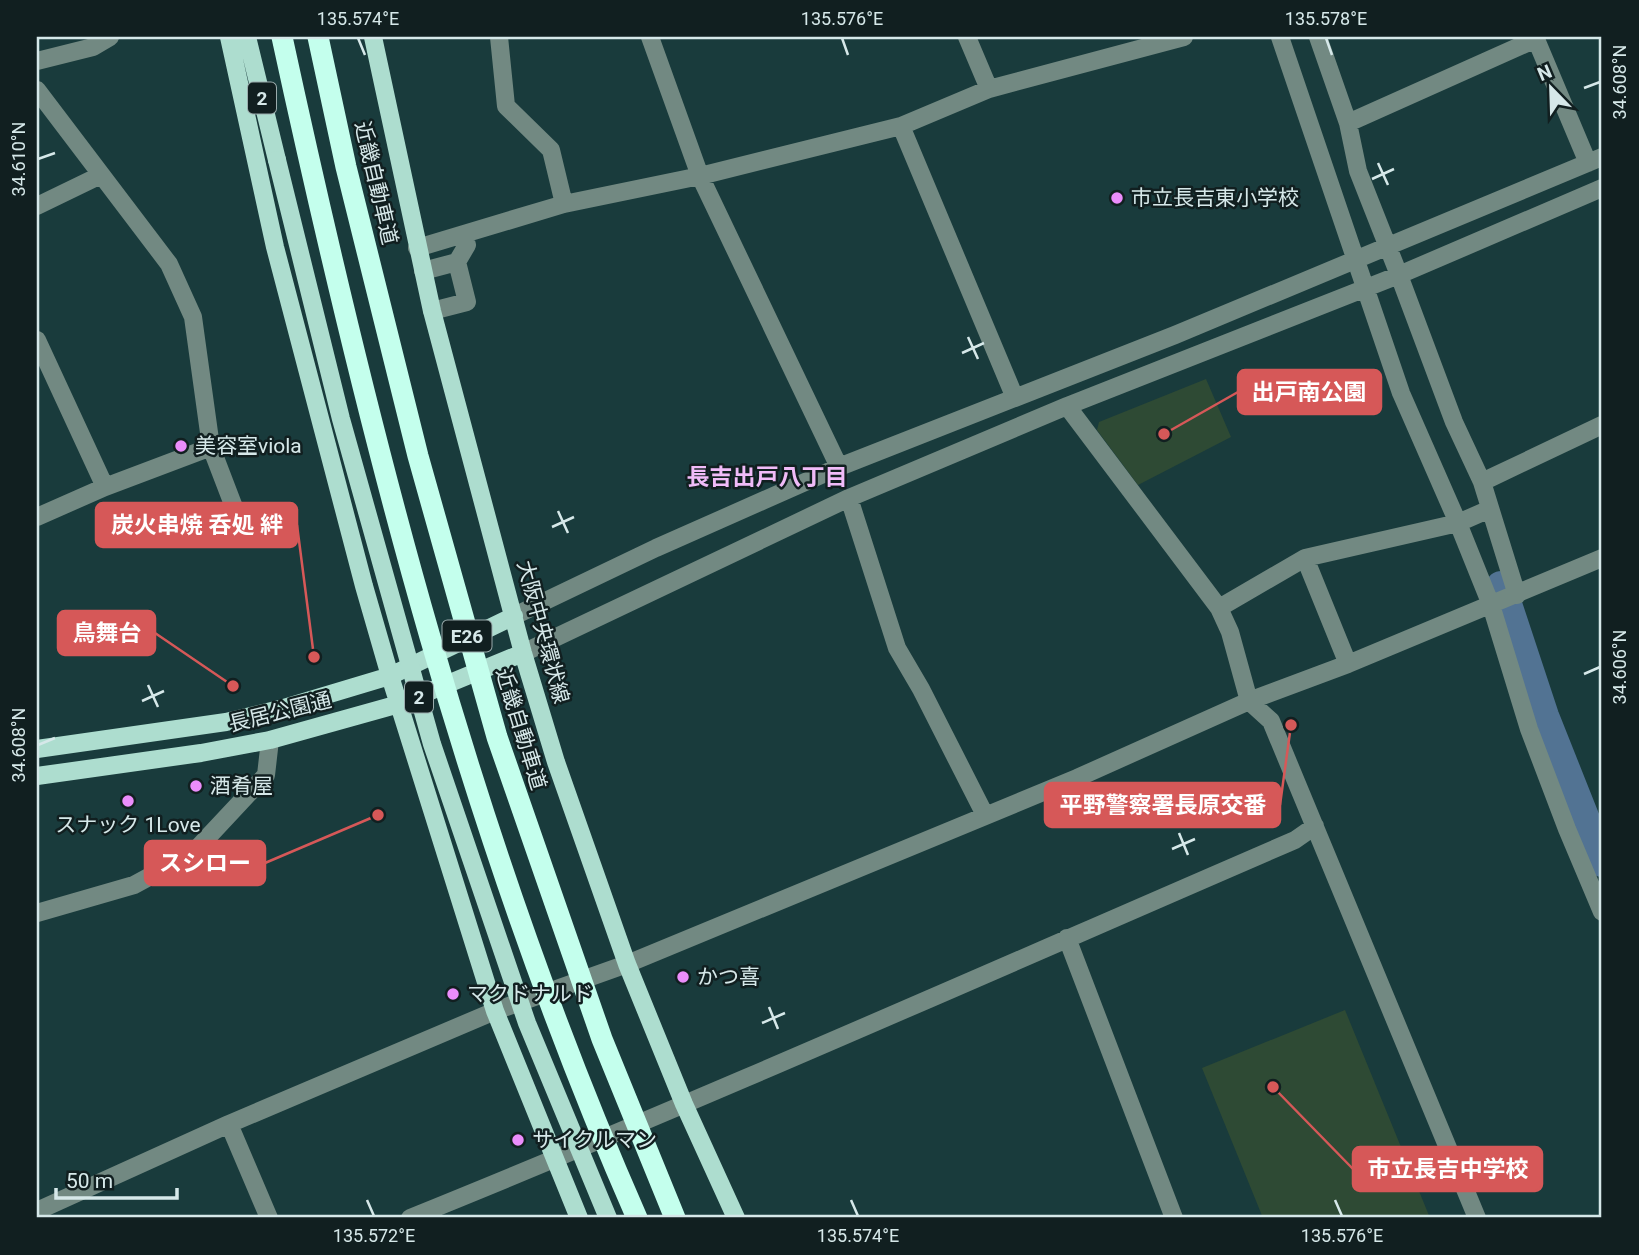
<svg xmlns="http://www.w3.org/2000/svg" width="1639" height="1255" font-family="Roboto,'Noto Sans JP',sans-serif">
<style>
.green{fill:#2e4a34}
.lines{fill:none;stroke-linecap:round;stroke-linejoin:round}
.river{stroke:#527393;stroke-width:30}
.minor{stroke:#728982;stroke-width:18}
.major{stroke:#adddcf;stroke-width:18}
.major-bridge{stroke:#adddcf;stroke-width:18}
.highway-bridge{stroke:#c4ffed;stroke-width:21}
.ticks{fill:none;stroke:#d6e8e9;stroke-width:2.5}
.poi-dot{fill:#eb8dfb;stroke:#111f20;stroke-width:2.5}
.labels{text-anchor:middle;stroke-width:5;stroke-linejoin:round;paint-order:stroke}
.shield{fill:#111f20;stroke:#9bacad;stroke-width:2}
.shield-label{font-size:19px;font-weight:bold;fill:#d6e8e9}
.street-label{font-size:21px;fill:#d6e8e9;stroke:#111f20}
.poi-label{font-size:21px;fill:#d6e8e9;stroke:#111f20;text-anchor:start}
.neighbourhood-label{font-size:23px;font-weight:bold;fill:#f0bbf8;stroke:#111f20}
.leader{fill:none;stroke:#d65858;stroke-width:2.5}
.callout-dot{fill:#d65858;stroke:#111f20;stroke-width:2.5}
.callout{fill:#d65858;stroke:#d65858;stroke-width:2.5}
.callout-label{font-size:23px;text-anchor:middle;font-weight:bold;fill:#fff}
.neatline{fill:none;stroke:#d6e8e9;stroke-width:2.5}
.ticks-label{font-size:18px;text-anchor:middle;fill:#d6e8e9}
</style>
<rect width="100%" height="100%" fill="#193b3c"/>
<path class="green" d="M1206,379L1231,437L1138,485L1097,430L1099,422Z
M1345,1010L1430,1218H1263L1202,1068Z"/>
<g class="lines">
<path class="river" d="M1501,586L1544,716L1602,862"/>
<path class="minor" d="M499,37L506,106L551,150L564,204
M650,37L700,176L839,467
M967,37L989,89
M1280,37L1401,393L1458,523L1491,605L1529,729L1567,829L1602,912
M1318,37L1348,123L1358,171L1399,275L1454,422L1482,482L1517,595
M1535,37L1588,163
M37,61L93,47L110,37
M37,90L169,264L193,317L211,447L242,528
M1348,123L1536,39
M901,126L1015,398
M37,206L101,175
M417,248L564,204L700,176L901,126L989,89L1184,37
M423,271L457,262
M432,311L467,302L457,262L467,245L464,234
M37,340L105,487
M1067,406L1219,608L1230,632L1249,701L1271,721L1477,1218
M1482,482L1602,425
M849,498L897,648L921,689L985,815
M37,517L105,487L211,447
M1305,558L1348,664
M1219,608L1305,558L1458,523L1490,509
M514,616L656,548L839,467L1175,335L1602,157
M523,653L849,498L1067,406L1399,275L1602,188
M37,913L134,885L193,853L266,775L270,740
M1067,938L1174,1218
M229,1124L269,1218
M37,1211L229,1124L495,1011L627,964L1077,778L1249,701L1348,664L1602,558
M410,1218C707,1098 1001,967 1295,840L1315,826"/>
<path class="major" d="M229,37L275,247L364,586L390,676L495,1011L579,1218
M247,37L277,160
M373,37L432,311L523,653L556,762L627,964L684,1104L736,1218
M37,749L226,722L280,709L390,676L514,616
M37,776L201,753L270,740L399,704L523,653"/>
<path class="major-bridge" d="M277,160L341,419L432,744L527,1023L608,1218"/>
<path class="highway-bridge" d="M282,37C369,438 471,841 637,1218
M318,37L346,167L418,456L497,737L602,1039L675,1218"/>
</g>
<path class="ticks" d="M358,38L365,55M842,38L848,55M1326,38L1332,55M1584,88L1600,82M38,159L55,153M1378,163L1388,185M1372,179L1394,169M968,337L978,359M962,353L984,343M558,511L568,533M552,527L574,517M1584,674L1600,667M148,685L158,707M142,701L164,691M38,745L55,738M1179,833L1188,855M1172,849L1195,839M769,1007L778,1029M762,1023L785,1013M367,1200L374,1216M851,1200L858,1216M1335,1200L1342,1216"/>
<g class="poi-dot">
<circle cx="1117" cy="198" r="7"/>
<circle cx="181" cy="446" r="7"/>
<circle cx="196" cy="786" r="7"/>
<circle cx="128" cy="801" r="7"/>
<circle cx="683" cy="977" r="7"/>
<circle cx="453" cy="994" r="7"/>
<circle cx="518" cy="1140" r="7"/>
</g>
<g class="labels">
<g class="shield">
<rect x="248" y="82.5" width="28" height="31" rx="5"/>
<rect x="442.5" y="620.5" width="49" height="31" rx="5"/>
<rect x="405" y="681.5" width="28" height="31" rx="5"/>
</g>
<g class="shield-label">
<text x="262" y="105">2</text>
<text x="467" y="643">E26</text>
<text x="419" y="704">2</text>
</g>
<g class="street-label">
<text transform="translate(376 183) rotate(77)" y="7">近畿自動車道</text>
<text transform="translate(543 632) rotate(75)" y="7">大阪中央環状線</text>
<text transform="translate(280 712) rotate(-14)" y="7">長居公園通</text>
<text transform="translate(521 729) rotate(73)" y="7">近畿自動車道</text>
</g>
<g class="poi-label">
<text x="1131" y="205">市立長吉東小学校</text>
<text x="195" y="453">美容室viola</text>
<text x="210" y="793">酒肴屋</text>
<text x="128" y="832" text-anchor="middle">スナック 1Love</text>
<text x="697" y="984">かつ喜</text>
<text x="467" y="1001">マクドナルド</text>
<text x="532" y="1147">サイクルマン</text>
</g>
<g class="neighbourhood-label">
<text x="767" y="485">長吉出戸八丁目</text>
</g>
</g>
<path class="leader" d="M1164 434L1238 392M314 657L297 525M233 686L155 633M1291 725L1280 805M378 815L265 863M1273 1087L1353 1169"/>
<g class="callout-dot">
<circle cx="1164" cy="434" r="7"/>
<circle cx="314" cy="657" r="7"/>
<circle cx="233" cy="686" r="7"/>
<circle cx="1291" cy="725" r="7"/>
<circle cx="378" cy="815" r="7"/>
<circle cx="1273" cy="1087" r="7"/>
</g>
<g class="callout">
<rect x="1238" y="370" width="143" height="44" rx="7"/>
<rect x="96" y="503" width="201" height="44" rx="7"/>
<rect x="58" y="611" width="97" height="44" rx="7"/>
<rect x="1045" y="783" width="235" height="44" rx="7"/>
<rect x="145" y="841" width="120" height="44" rx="7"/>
<rect x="1353" y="1147" width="189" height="44" rx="7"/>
</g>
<g class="callout-label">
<text x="1309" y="400">出戸南公園</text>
<text x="197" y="533">炭火串焼 呑処 絆</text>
<text x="107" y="641">鳥舞台</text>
<text x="1163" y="813">平野警察署長原交番</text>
<text x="205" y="871">スシロー</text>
<text x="1448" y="1177">市立長吉中学校</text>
</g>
<rect width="1639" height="1255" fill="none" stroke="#111f20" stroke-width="77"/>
<g transform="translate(1551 88) rotate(337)" stroke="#111f20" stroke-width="5" paint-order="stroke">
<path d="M0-5L12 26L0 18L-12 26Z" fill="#d6e8e9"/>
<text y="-10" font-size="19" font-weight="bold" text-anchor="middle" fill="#d6e8e9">N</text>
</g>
<path d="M56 1188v10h121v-10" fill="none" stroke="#d6e8e9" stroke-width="3.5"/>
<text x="66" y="1188" font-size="21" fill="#d6e8e9" stroke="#111f20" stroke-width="5" paint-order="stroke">50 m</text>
<rect x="38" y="38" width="1562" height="1178" class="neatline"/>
<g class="ticks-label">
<text x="358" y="25">135.574°E</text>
<text x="842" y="25">135.576°E</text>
<text x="1326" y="25">135.578°E</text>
<text transform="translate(1620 82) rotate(-90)" y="6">34.608°N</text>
<text transform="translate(19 159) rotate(-90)" y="6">34.610°N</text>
<text transform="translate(1620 667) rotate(-90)" y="6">34.606°N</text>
<text transform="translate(19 745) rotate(-90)" y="6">34.608°N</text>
<text x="374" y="1242">135.572°E</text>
<text x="858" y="1242">135.574°E</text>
<text x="1342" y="1242">135.576°E</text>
</g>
</svg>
